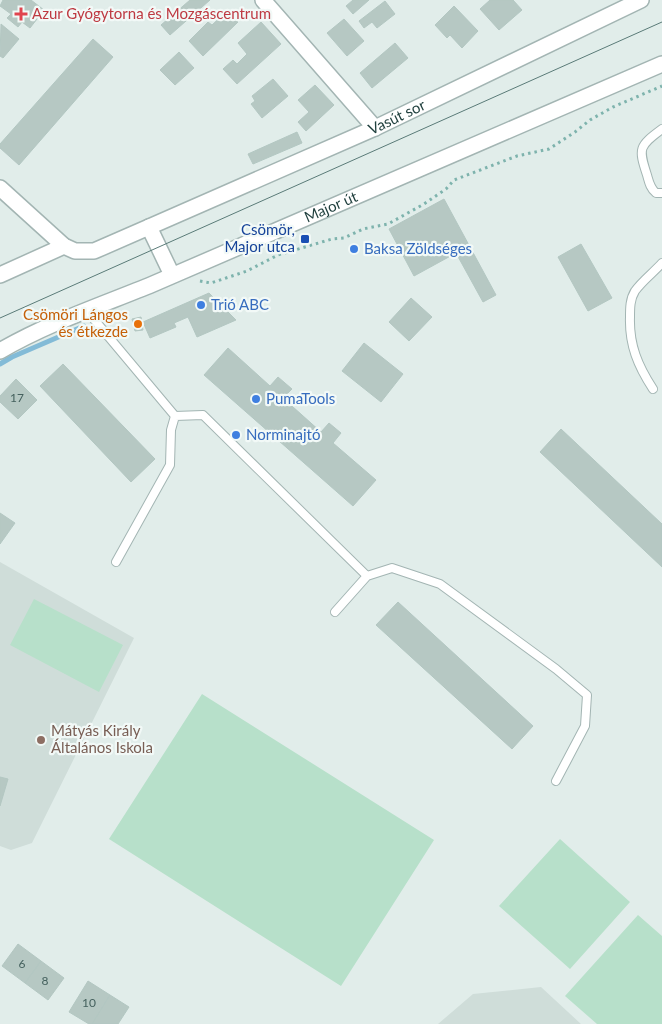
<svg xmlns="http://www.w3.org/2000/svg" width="662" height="1024" font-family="Lato,sans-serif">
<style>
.built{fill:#cfddd9}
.green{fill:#b7e0ca}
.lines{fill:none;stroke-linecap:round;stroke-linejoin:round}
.stream{stroke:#83bbd7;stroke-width:5}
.building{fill:#b6c8c3;stroke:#b3c7c2}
.service-casing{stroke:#a3b5b3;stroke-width:10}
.minor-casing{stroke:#a3b5b3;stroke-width:18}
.tertiary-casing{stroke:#a3b5b3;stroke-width:18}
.path{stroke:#7eb3ad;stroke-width:3;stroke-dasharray:2.5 4;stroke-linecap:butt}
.service{stroke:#fff;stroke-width:8}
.minor{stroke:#fff;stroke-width:15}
.tertiary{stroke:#fff;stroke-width:15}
.tram{stroke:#5a7b78;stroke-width:1}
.health-dot{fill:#e0444e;stroke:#f2f9f7;stroke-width:2}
.transit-dot{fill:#1a4fb4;stroke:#f2f9f7;stroke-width:2}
.shop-dot{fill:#3f7fe0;stroke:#f2f9f7;stroke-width:2}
.food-dot{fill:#e8710a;stroke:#f2f9f7;stroke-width:2}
.education-dot{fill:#8d6e63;stroke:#f2f9f7;stroke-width:2}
.labels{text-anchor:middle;stroke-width:4.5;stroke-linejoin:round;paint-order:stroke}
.number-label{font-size:12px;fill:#45615e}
.health-label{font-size:15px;fill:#be3a42;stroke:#f2f9f7;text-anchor:start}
.street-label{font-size:15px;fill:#1f3f3d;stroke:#f2f9f7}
.transit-label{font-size:15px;fill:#164399;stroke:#f2f9f7;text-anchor:end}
.shop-label{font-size:15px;fill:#366cbe;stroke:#f2f9f7;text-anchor:start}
.food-label{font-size:15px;fill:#c56008;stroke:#f2f9f7;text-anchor:end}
.education-label{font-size:15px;fill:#785e54;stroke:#f2f9f7;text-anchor:start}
</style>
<rect width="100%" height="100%" fill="#e1edea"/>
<path class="built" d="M0,562L134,638L32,843L11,850L0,846Z
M541,987L581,1024H438L473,994Z"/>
<path class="green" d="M34,599L123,645L99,692L10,645Z
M202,694L434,840L341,986L109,839Z
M560,839L630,902L570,969L499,906Z
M638,915L662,936V1024H597L565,996Z"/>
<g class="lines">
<path class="stream" d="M0,364L12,357L84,326"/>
</g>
<path class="building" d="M3,0H31L44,10L30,28L22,22L18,27L7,18L11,14L0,6Z
M190,0H210L170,35L161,25Z
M353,0H369L353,14L346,6Z
M490,0H513L522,10L499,30L480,9Z
M385,1L395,14L377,28L372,22L364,28L359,21Z
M454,6L478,31L462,48L450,35L447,38L435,25Z
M227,11L238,22L203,56L189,41L208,22L212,25Z
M344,19L364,41L347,56L327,33Z
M261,22L281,44L237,84L223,69L233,60L237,64L247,54L238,43Z
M1,24L19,39L3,58L0,56Z
M93,39L113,57L19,165L0,148V144Z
M395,43L408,58L372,88L360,73Z
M179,52L194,68L175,85L160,70Z
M273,79L288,96L262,118L251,104L255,101L252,96Z
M315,85L334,105L306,131L298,122L309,112L298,100Z
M297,132L302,143L253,164L248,154Z
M444,199L496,295L483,302L456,253L414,276L389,229Z
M581,244L612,298L588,311L558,257Z
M209,293L236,320L197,337L188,317L174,323L176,327L150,338L143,322Z
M411,298L432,317L409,341L389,322Z
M141,317L143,330L135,331L132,319Z
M364,343L403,374L381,402L342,371Z
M228,348L270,386L278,377L292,389L283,398L321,432L329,423L341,433L333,443L376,480L353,506L204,375Z
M63,364L155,459L131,482L40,386Z
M16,379L37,400L18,419L0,402V396Z
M561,429L662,524V567L540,452Z
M0,513L15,523L0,544Z
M398,602L533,726L512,749L376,625Z
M0,777L8,779L0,806Z
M18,944L41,961L25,983L2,966Z
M41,961L64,978L48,1000L25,983Z
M88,981L110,995L92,1024H89L69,1012Z
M110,995L129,1007L118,1024H92Z"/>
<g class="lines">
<defs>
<path id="service" d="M662,129C639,146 638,148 647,175C649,182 650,188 656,193H662
M87,311L175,416L203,415L367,576L392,568L440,584L556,669L587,695L585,726L556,781
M653,389C638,366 629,345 630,317C630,308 630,299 635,291C642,281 654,272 662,263
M116,562L170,465L171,430L175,416
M335,612L367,576"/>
<g id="minor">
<path d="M263,0L375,128"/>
<path d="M0,188L64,246L75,251H94L149,227L172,275"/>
<path id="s1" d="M149,227L375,128L641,0"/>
<path d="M0,275L64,246"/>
</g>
<g id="tertiary">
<path id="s2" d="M0,351C48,323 102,305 153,284L662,64"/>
</g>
</defs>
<use href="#service" class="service-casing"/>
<use href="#minor" class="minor-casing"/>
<use href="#tertiary" class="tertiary-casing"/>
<path class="path" d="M200,281L211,283L247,271L278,255L332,239L344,238L363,229L388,224L424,204L446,189L454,180L517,156L549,149L575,132L590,120L613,107L662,86"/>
<use href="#service" class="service"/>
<use href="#minor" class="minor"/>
<use href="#tertiary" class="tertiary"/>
<path class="tram" d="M0,318L662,22"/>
</g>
<path class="health-dot" d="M18.5 6.5h5v5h5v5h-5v5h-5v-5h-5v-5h5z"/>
<rect class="transit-dot" x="300" y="234" width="10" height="10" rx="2.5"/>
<g class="shop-dot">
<circle cx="354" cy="249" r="5"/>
<circle cx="201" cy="305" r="5"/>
<circle cx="256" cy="399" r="5"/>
<circle cx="236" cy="435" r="5"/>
</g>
<circle class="food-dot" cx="138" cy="324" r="5"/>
<circle class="education-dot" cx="41" cy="740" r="5"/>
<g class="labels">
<g class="number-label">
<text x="17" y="402">17</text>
<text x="22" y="968">6</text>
<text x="45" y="985">8</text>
<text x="89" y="1007">10</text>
</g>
<g class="health-label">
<text x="32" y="19">Azur Gyógytorna és Mozgáscentrum</text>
</g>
<g class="street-label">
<text dy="5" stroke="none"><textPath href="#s1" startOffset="271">Vasút sor</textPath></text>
<text dy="5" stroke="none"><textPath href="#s2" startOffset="361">Major út</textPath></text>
</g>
<g class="transit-label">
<text x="295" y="235">Csömör,<tspan x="295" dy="17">Major utca</tspan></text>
</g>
<g class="shop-label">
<text x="364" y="254">Baksa Zöldséges</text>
<text x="211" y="310">Trió ABC</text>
<text x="266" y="404">PumaTools</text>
<text x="246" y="440">Norminajtó</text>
</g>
<g class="food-label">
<text x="128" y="320">Csömöri Lángos<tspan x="128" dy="17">és étkezde</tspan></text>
</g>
<g class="education-label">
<text x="51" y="736">Mátyás Király<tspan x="51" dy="17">Általános Iskola</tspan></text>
</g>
</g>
</svg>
